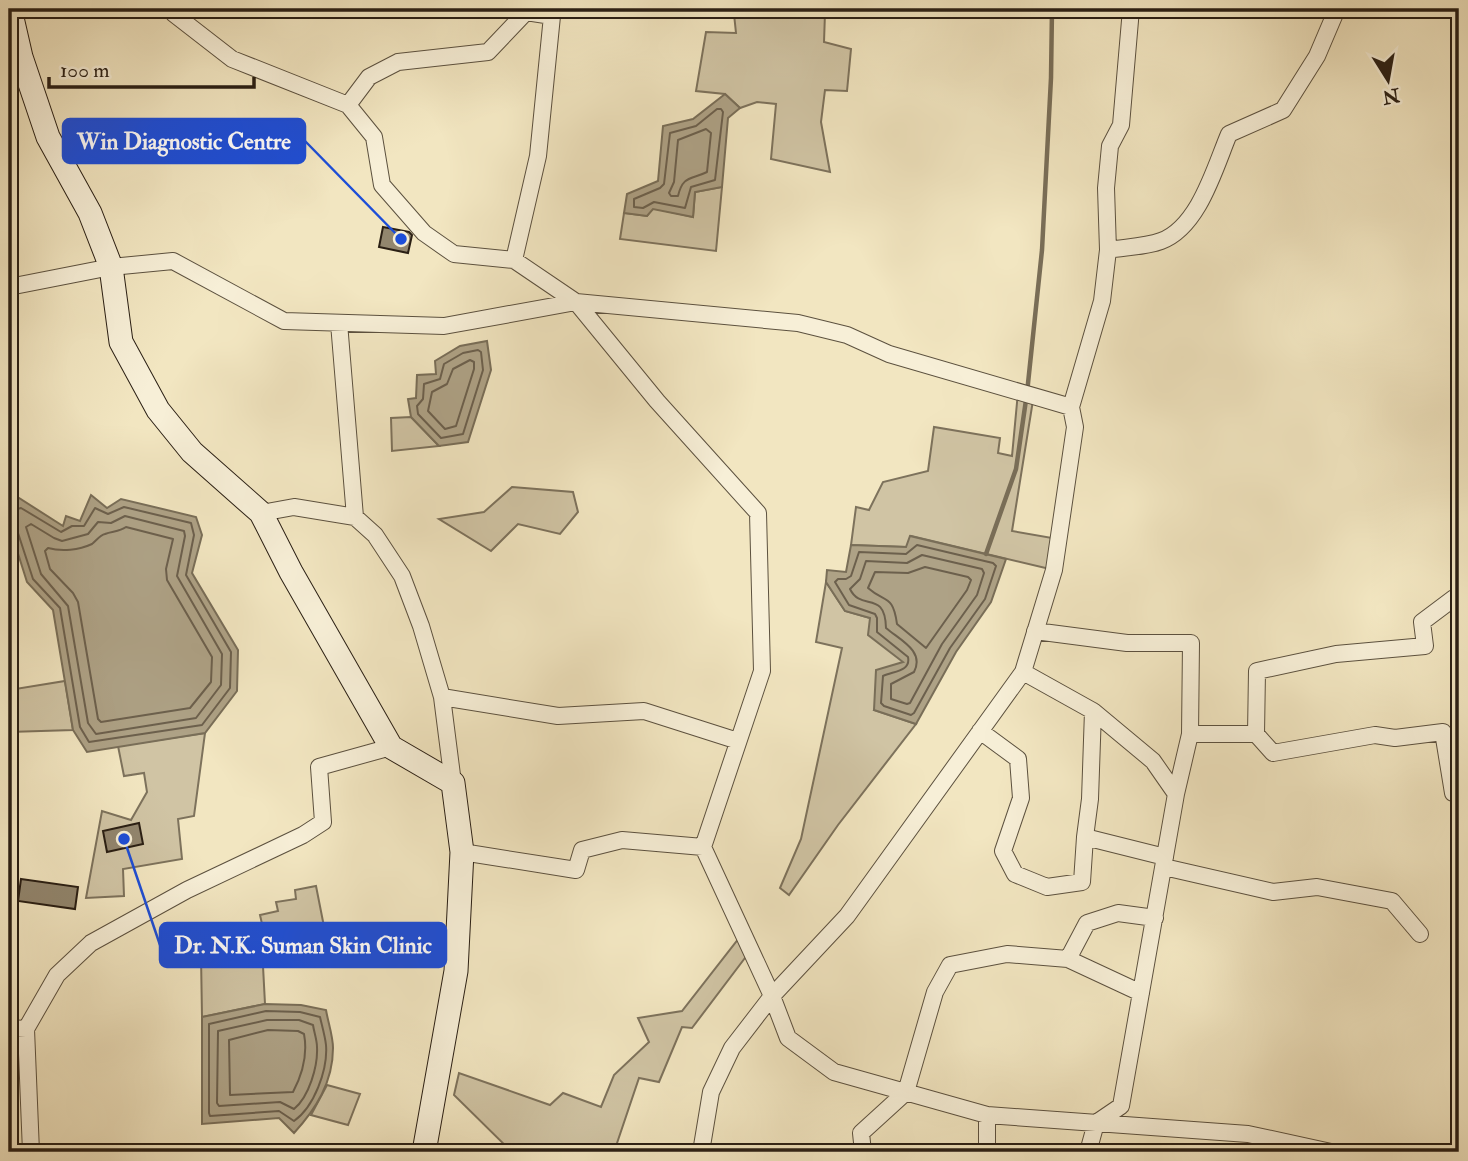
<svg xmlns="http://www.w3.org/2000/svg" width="1468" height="1161" font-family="'IM FELL Double Pica',serif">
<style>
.green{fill:#d0c4a4;stroke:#7d725c;stroke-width:2}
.water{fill:#aea286;stroke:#796e58;stroke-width:2}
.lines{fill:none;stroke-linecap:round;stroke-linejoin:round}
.shore{stroke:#6c604d;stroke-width:2}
.stream{stroke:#796e58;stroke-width:4.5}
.building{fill:#92866e;stroke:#2a1f14;stroke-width:2}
.street-casing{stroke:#5c513f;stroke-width:18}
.secondary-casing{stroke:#2a1f14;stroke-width:25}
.street{stroke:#f7efd7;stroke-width:16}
.secondary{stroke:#f7efd7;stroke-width:23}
.leader{fill:none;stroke:#1d4ed8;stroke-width:2.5}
.callout-dot{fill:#1d4ed8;stroke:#f7efd7;stroke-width:2.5}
.callout{fill:#1d4ed8;stroke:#1d4ed8;stroke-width:2.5}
.callout-label{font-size:23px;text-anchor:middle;font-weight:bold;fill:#fff}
</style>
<rect width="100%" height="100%" fill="#f2e6c1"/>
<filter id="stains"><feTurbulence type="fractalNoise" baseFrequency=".00286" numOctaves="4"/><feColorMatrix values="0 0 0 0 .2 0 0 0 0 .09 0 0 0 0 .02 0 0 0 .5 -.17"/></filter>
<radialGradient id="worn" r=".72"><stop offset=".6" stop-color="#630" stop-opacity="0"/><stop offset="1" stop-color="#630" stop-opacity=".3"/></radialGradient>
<path class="green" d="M825,13L824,42L851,49L847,91L825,90L821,122L830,172L771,159L776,104L757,102L740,108L725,94L696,91L706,32L736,33L734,14Z
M722,187L716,251L620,239L624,213L647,216L653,208L693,217L695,192Z
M1018,392L1034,394L1012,531L1058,539L1054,570L911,536L907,547L851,545L856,507L869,510L883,482L928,471L934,427L1000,438L998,453L1012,456Z
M411,417L439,446L392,451L391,418Z
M512,487L573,492L578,512L560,534L518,524L491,551L439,519L484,512Z
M826,582L845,611L870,618L904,662L874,710L916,724L838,825L789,895L780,888L801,839L842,648L816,642Z
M65,681L73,730L9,732V690Z
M205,733L194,816L178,819L182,859L123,869L124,896L86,898L102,811L131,820L147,792L144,773L124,776L118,746Z
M316,886L330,957L263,966L265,1004L202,1017L201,956L265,937L260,915L278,911L276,902L296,899L295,890Z
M743,933L751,950L692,1028L682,1027L659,1082L639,1078L614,1152H512L454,1095L459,1073L550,1105L563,1093L601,1107L614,1075L649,1042L638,1018L682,1011Z
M327,1085L360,1094L348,1125L311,1115Z"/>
<path class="water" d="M725,94L740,108L728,118L722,187L695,192L693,217L653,209L647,216L624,213L627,194L658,181L663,126L693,119Z
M487,341L491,370L468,442L439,446L411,417L408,399L416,398L417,375L436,374L435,361L460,346Z
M91,495L107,508L121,499L196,517L202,535L192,573L238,650L237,691L205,733L87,752L73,730L53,610L27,582L9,525V506L19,498L63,526L66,516L80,521Z
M910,536L1006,559L991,602L956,652L916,724L874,710L876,670L903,662L868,635L870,618L845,611L826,582L827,570L846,572L851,545L906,547Z
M265,1004L301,1005L326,1010C328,1022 333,1036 333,1048C333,1082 316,1109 294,1133L279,1118L202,1124V1017Z"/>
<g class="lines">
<path class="shore" d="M717,109H721L723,112L715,180L691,187L685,208L654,202L643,208L634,207V199L660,188L664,184L670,133L696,126Z
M706,129L711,133L707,172C691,180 683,175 678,196H671L669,193L674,182L678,140Z
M478,350L481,352L483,370L463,434L441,438L418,414L417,406L423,399L424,384L440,379L444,364L463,353Z
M470,360L474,362V369L456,426L445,429L428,411L432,392L447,384L453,369Z
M9,511L21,508L61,532L72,526H84L95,508L108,514L124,507L191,523L194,535L186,575L231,652L230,688L202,725L89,742L80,727L60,608L33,579L18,533L14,528H9
M125,516L184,531L185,536L177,576L222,654L221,685L196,718L96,734L88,723L68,606L41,574L26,527L31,524L54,538L62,541L88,534L98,522L111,523Z
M126,527L173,539L166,569L167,580L212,657L211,682L190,708L101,722L98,719L78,602L73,593L50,569L45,551L48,548C62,552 79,550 92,544C96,541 100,535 105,534C112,531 119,532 126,527Z
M917,545L993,563L996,566L985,599L950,648L914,713L911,715L884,706L881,703L883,676C893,671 911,672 908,657L877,632V618L875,614L849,605L835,582L838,579H846L851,576L859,552L906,554Z
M922,555L982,569L984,573L977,595L942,644L910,703L907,704L891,699V684L914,672C925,651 900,640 886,628C885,589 861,612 850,589L860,579L866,561L907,563Z
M925,567L968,577L971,580L967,590L926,648L897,624C893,594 885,603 868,588L875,572L908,573Z
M266,1011L300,1012L320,1017C322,1026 325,1036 326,1045C328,1070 314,1107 294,1121L279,1111L210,1116L209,1113V1024Z
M267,1020H299L313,1025C314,1032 317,1040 317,1047C318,1066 309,1097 294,1109L280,1102L219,1106L217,1103L218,1031Z
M268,1030L298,1031L304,1034C308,1055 303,1073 293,1092L230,1095L229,1040Z"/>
<path class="stream" d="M986,554L1016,469L1027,393L1042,250L1051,78L1052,9"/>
</g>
<path class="building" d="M383,227L409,232L412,235L408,253L379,247Z
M139,823L143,844L107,852L103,831Z
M21,879L78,887L75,909L18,901Z"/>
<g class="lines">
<defs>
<path id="street" d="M171,9L174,14L232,59L348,105L374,137L382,185L424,233L454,254L514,260L576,302L657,401L758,513L762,671L703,847L772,996L788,1038L834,1072L987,1115L1248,1134L1331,1152
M348,105L369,77L398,62L488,52L526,12L552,16
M1108,250C1125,247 1145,247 1161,241C1199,227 1215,167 1229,134L1283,110L1317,56L1337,9
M514,260L538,156L552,16L556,9
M9,287L111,267L173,261L284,321L444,326L576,302L798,323L847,335L889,354L1071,407
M339,323L355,517
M261,513L294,507L355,517L375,535L402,576L421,626L442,697L453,783
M1035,631L1127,643H1191L1190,734L1176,794L1121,1106L1096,1123L1088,1152
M1023,672L1093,711L1153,761L1176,794
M442,697L558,716L644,711L738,741
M980,731L1018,759L1021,798L1003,851L1015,874L1047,887L1082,882L1085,837L1165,857
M1190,734H1256L1257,671L1336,654L1425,646L1422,622L1454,598H1459
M1256,734L1273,753L1375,735L1395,738L1443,732L1453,793L1459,795
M1085,837L1090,799L1093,711
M462,852L576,870L582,850L622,840L703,847
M1164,867L1273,892L1317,887L1392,901L1420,934
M1068,959L1087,923L1118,913L1155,918
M9,1028L26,1029
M987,1115V1152
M31,1152L26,1029L57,975L91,943L187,890L303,835L323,822L319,767L391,747
M701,1152L711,1092L732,1048L772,996L847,916L1023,672L1054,570L1075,427L1071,407L1102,301L1108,250L1106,188L1110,146L1121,125L1131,9
M863,1152L861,1133L906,1092L935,992L950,965L1007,954L1068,959L1141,993"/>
<path id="secondary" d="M10,9L21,57L48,137L90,213L111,267L121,342L158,410L192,452L261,513L291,572L391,747L453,783L462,852L456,971L424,1152"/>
</defs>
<use href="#street" class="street-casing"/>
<use href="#secondary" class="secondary-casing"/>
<use href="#street" class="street"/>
<use href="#secondary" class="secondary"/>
</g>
<path class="leader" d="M401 239L305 141M124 839L160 945"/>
<g class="callout-dot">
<circle cx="401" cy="239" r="7"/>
<circle cx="124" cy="839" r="7"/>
</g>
<g class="callout">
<rect x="63" y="119" width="242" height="44" rx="7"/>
<rect x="160" y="923" width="286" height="44" rx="7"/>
</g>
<g class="callout-label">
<text x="184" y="149">Win Diagnostic Centre</text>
<text x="303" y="953">Dr. N.K. Suman Skin Clinic</text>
</g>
<rect width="1468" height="1161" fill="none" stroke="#f2e6c1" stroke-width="35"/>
<rect x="10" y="10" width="1447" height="1140" fill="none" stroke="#2a1f14" stroke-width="3.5"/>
<rect x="18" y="18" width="1433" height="1126" fill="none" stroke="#2a1f14" stroke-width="2"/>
<g transform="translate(1388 80) rotate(169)" stroke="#f7efd7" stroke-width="5" paint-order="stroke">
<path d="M0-5L12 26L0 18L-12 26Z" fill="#2a1f14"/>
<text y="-10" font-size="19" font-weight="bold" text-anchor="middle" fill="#2a1f14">N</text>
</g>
<path d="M49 77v10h205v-10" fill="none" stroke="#2a1f14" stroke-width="3.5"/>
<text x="60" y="77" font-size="21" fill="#2a1f14" stroke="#f7efd7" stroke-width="5" paint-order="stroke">100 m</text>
<rect width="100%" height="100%" filter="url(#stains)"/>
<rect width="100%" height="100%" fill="url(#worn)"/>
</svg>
